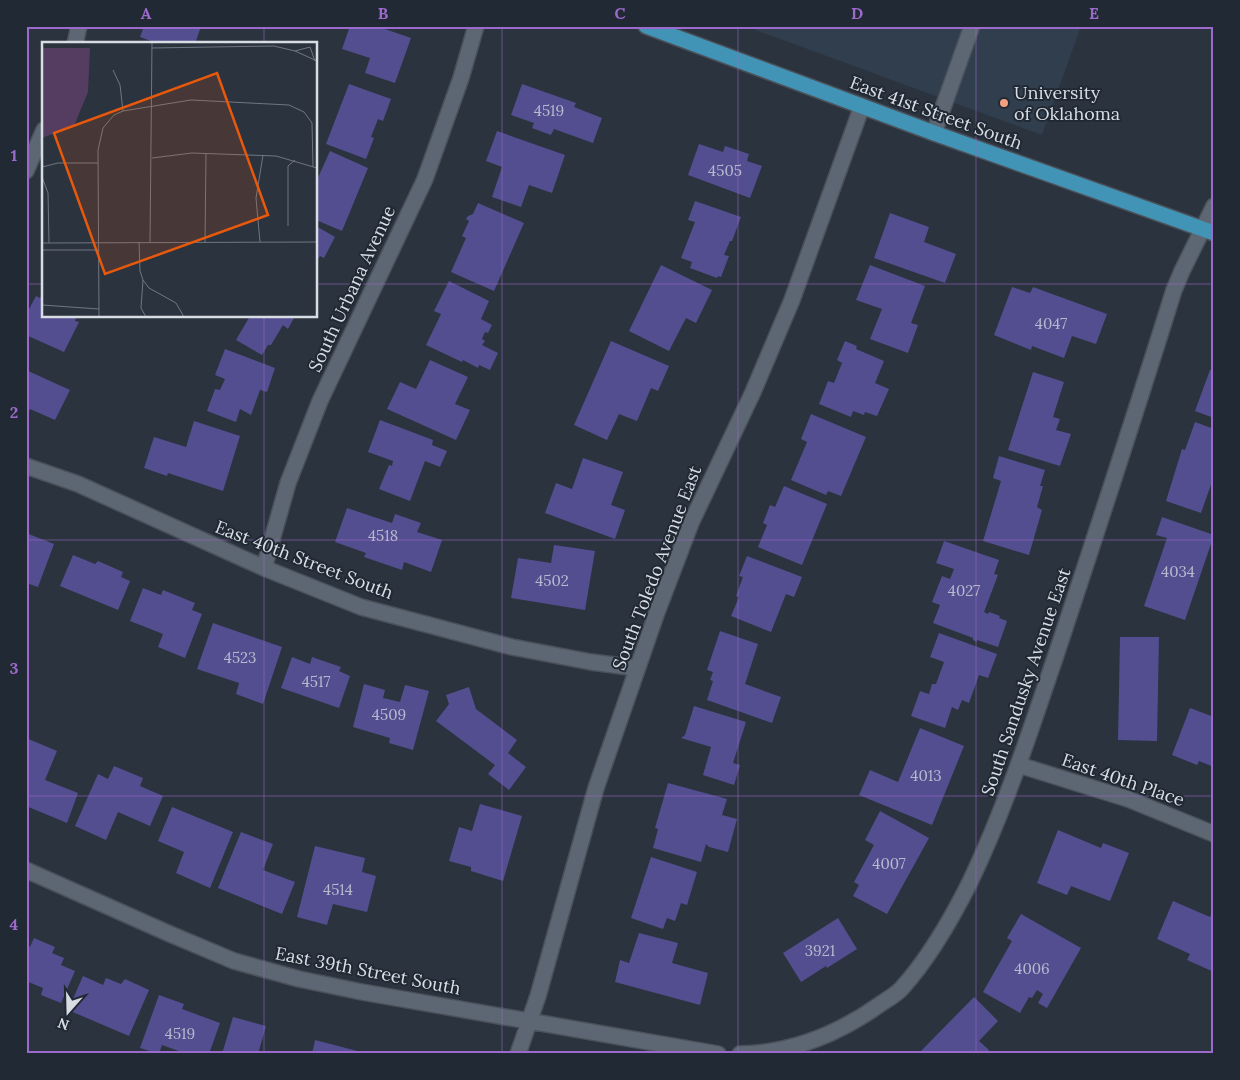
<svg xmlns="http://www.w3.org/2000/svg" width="1240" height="1080" font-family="Lora,serif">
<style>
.built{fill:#313e4e}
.building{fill:#534e8f}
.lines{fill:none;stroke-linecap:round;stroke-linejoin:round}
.minor-casing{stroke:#4a515a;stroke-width:18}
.major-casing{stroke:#4a515a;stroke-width:18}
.minor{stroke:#5d6774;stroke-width:15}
.major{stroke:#4194b5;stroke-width:15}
.grid{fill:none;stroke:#9c6acc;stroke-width:1;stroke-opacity:0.55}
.poi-dot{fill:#f3a081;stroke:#212934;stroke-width:2}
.labels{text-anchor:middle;stroke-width:4;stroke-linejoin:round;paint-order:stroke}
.number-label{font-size:15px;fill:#b7b9cf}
.poi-label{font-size:18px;fill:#d8dde4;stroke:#212934;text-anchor:start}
.street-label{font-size:18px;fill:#d8dde4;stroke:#212934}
.inset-road{fill:none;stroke:#707781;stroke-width:1}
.view{fill:#e8590c;fill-opacity:0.15;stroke:#e8590c;stroke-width:2.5}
.inset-edge{fill:none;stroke:#d8dde4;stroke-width:2.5}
.neatline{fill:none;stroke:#9c6acc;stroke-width:2}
.grid-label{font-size:16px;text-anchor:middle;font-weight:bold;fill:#9c6acc}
</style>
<rect width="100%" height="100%" fill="#2b333f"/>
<path class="built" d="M745,26H1081L1042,135Z"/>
<path class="building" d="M144,26H201L195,44H159L140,37Z
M350,26H376L411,38L395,83L365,73L370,58L342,49Z
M349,84L391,99L383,121L378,119L371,137L374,138L366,159L326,144Z
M522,84L576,103L574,107L602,118L593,143L554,129L551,135L532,128L534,123L511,115Z
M497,131L565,155L552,193L529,185L521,207L492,197L502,167L486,161Z
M699,144L723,152L725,146L749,154L747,161L762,166L750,198L688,175Z
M330,151L368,168L342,231L316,220V182Z
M695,201L741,217L732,241H730L724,255L729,256L721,277L718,276L717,278L690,268L692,262L681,258L695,222L688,220Z
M478,203L524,223L494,291L451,272L466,238L462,236L469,221L466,219L468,216L473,214Z
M890,213L929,227L924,242L956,254L945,283L874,258Z
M316,226L335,237L324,258L320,256L316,262Z
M661,265L712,290L696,323L686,318L669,351L629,331Z
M870,265L925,286L911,323L918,325L908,353L870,339L882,309L856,300Z
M449,281L489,301L481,319L492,325L488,333L485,332L482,339L485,341L482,345L498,353L490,370L479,365L478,368L463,360L462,362L426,345L441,314L434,311Z
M1012,287L1030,293L1033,287L1107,314L1096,344L1072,336L1064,358L1032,346L1031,350L994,335Z
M44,291V316H77L75,321L79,322L64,352L26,335V312L28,311L36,296L40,298Z
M250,316H295L288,329L283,325L271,345H268L262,355L236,340Z
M611,341L669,366L658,391L651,388L637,421L619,414L607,440L574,425Z
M845,341L857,346L856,349L884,361L875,383L889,389L877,416L865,412L864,415L853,411L851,417L819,404L828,381L834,383L842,363L837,360Z
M225,349L275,368L267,392L260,390L251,415L240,409L236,422L207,411L215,389L220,390L225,379L215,375Z
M430,360L468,377L455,404L470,410L456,440L387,409L400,382L416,389Z
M1214,366V418L1195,411L1210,370H1212Z
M26,370L70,390L55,420L30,409L28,413L26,412Z
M1033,372L1064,382L1053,417L1060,419L1056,430L1071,434L1060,466L1008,450Z
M811,414L866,437L841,496L828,491L826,495L791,480L807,442L801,439Z
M380,420L433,440L432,445L447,451L440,467L425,461L410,501L379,489L389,465L392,466L393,461L368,452Z
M194,421L240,436L223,491L168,473L167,476L144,468L154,437L186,447Z
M1195,422L1214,429V476L1201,513L1166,501L1182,449L1185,450Z
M999,456L1045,470L1040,486H1043L1037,507L1042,510L1029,555L983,541L1001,481L993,478Z
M583,458L623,472L611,505L625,510L615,539L545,513L556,483L572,489Z
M784,486L827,504L802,565L758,547L767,525L763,523L770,505L775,507Z
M347,508L392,523L395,514L421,523L417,532L442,540L431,572L404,562L402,570L364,557L366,553L335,542Z
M1162,517L1214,535L1185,620L1144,606L1167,538L1156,535Z
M26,533L54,544L38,587L26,583Z
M944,541L999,560L994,574L998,575L984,612L988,614L989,612L1000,616L999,618L1007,621L998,647L977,640V642L973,640V638L933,623L940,605L932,602L942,576L950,579L954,569L936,563Z
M554,545L595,551L585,610L511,598L518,558L551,563Z
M73,555L95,564L98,561L123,572L121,577L130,581L118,610L60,586Z
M747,556L802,577L794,597L786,594L771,632L731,616L739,597L736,596L743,577L739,576Z
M143,588L161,595L163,590L195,603L192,610L202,614L185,658L158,647L163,634L130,621Z
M213,623L282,647L263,704L236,694L239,683L197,669Z
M720,631L758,644L745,684L781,697L772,723L707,700L713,681L710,680L713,672L707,670Z
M939,633L997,654L988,678L979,675L969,703L962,700L958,710L952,707L945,728L911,716L920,691L929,694L932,684H936L944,662L930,657Z
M1120,637H1159L1157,741L1118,740Z
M292,657L310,664L312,657L341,667L339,671L350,676L339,708L281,688Z
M364,684L385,690L383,698L400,702L405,685L429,691L413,750L389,743L390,738L353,727Z
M469,687L476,709L517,740L508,753L526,767L509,790L488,774L495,765L436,721L449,704L446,695Z
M694,706L746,722L733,763L740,765L734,785L703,775L711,747L681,738L685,735Z
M1190,708L1214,717V767L1199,761L1197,765L1172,755Z
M920,728L964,746L932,825L859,795L870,770L898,782Z
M26,738L57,751L45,780L78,793L67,823L26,806Z
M114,766L143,778L140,786L163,796L150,826L118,812L106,840L75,826L98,774L108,779Z
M668,783L727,799L722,815L737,819L728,852L709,847L706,844L701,862L653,848L658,829L655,828Z
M480,804L522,816L503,881L471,871V867L449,861L459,827L472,831Z
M172,807L233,832L210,888L176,873L184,852L158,841Z
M880,811L929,838L887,914L853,896L859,885L854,882L874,845L865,840Z
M1058,830L1101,848L1103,843L1129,853L1110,901L1071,886L1067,895L1037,883Z
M241,832L273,844L263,870L295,882L282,914L218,888Z
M315,846L365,858L362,872L376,876L367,912L333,904L327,925L297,917Z
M651,857L697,872L687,905L681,903L675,921L667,918L663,929L631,918Z
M1173,901L1210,917L1214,908V972L1187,960L1190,954L1157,939Z
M1021,914L1081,948L1047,1008L1038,1003L1043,994L1037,990L1032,998L1029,997L1020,1013L983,992L1012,941L1007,938Z
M838,918L857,949L827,968L826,966L801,982L783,953Z
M639,933L678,943L672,963L708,973L700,1005L615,982L620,960L629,963Z
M34,938L55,947L52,953L64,958L61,965L75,971L61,1003L41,995L43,988L26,981V945L30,947Z
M83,976L103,985L106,978L121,984L125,979L149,990L129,1036L68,1010Z
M159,995L184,1004L182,1009L220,1023L209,1054H187L162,1045L159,1054L140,1048Z
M974,997L998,1021L979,1041L989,1050L986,1054H918Z
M233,1017L266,1026L258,1054H222Z
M315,1040L365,1053V1054H312Z"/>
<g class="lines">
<defs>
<path id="minor" d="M75,44L79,26
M934,133L972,26
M26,171L44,130
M26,466L78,484L264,568L361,607L512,647L591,662L637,668
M264,568L288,483L320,401L425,179L461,78L476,26
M1019,765L1128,799L1214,834
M26,870L170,934L234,961L299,979L362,992L718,1054
M518,1054L538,996L596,788L657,612L691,523L753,392L792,300L862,106
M740,1054C791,1053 838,1034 879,1005C886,1000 896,995 902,988C930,957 951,920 970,882C1005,809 1030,732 1056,655C1096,534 1136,412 1174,290L1182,271L1214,206"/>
<path id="major" d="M646,26L934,133L1214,233"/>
</defs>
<use href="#minor" class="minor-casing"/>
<use href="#major" class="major-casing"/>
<use href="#minor" class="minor"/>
<use href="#major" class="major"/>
</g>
<path class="grid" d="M264,26V44M502,26V1054M738,26V1054M976,26V1054M26,284H44M316,284H1214M264,316V1054M26,540H1214M26,796H1214"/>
<circle class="poi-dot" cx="1004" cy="103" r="5"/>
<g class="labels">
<g class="number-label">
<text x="549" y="116">4519</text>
<text x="725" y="176">4505</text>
<text x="1051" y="329">4047</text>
<text x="383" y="541">4518</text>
<text x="1178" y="577">4034</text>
<text x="552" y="586">4502</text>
<text x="964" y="596">4027</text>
<text x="240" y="663">4523</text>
<text x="316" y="687">4517</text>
<text x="389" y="720">4509</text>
<text x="926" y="781">4013</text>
<text x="889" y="869">4007</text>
<text x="338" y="895">4514</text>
<text x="820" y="956">3921</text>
<text x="1032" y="974">4006</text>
<text x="180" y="1039">4519</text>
</g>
<g class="poi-label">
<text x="1014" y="99">University<tspan x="1014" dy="21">of Oklahoma</tspan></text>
</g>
<g class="street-label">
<text transform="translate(936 113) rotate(20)" y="6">East 41st Street South</text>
<text transform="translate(352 289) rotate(-65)" y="6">South Urbana Avenue</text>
<text transform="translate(304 560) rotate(21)" y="6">East 40th Street South</text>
<text transform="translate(657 568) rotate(-69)" y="6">South Toledo Avenue East</text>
<text transform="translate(1026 682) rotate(-71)" y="6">South Sandusky Avenue East</text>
<text transform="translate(1123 780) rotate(19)" y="6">East 40th Place</text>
<text transform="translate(368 971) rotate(11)" y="6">East 39th Street South</text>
</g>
</g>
<g transform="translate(42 42)">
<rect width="275" height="275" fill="#2b333f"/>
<path d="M0,6H48L46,50L32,84L0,96Z" fill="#553c61"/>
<path class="inset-road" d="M110,6L232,4L253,9L275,19M253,9L268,5L273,19M71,28L78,43L81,69M110,116L150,111L234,114L275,126M0,125L16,121H56M0,135L6,151L7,201M246,184V124L253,118M97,200L98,229L101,238L107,246L134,261L142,275M108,200L110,0M218,200L214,156L221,113M0,201L275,200M163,201L164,111M0,208H57M101,238L99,266L104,275M0,263L57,267M57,275L56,108L61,86L72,73L81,69L149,58L247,63L262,70L270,81L271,125"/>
<path class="view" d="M175,31L226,173L63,232L12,91Z"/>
<rect width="275" height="275" class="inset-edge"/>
</g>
<rect width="1240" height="1080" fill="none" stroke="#212934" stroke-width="55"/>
<g transform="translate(68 1012) rotate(200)" stroke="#212934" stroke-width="4" paint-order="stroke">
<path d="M0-4L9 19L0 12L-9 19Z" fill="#d8dde4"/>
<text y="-8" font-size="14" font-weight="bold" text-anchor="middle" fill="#d8dde4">N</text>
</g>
<rect x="28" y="28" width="1184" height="1024" class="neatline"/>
<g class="grid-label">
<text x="146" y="19">A</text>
<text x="383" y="19">B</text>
<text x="620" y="19">C</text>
<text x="857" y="19">D</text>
<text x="1094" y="19">E</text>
<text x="14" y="161">1</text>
<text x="14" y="418">2</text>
<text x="14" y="674">3</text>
<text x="14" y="930">4</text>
</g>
</svg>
